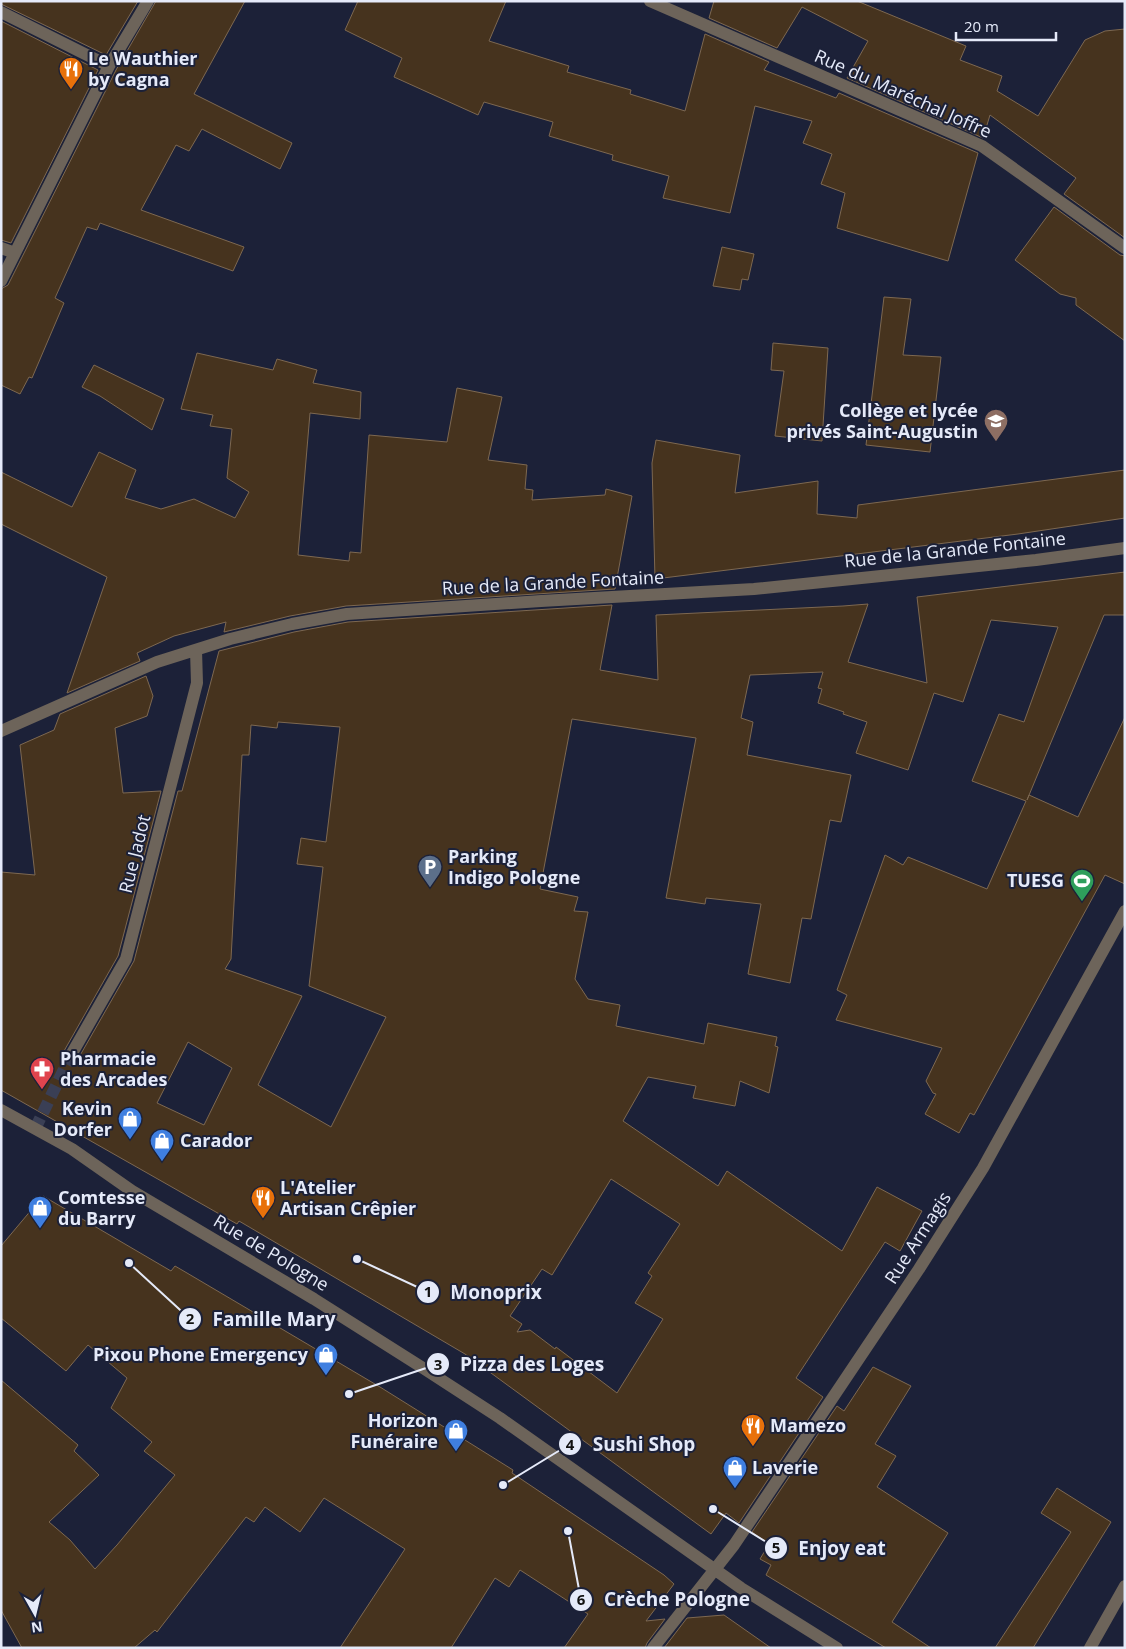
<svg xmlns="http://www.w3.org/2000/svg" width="1126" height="1649" font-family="'Open Sans',sans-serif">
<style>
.building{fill:#46331e;stroke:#7d6851;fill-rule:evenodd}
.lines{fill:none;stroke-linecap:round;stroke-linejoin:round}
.minor-tunnel{stroke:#3a3f55;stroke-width:12;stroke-dasharray:12 6;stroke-linecap:butt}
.minor{stroke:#6d645a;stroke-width:12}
.labels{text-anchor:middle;stroke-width:4;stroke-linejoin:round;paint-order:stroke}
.poi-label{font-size:18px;font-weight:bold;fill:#e5eaf9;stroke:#1c2138;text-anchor:start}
.street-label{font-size:18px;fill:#e5eaf9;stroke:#1c2138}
.leader{fill:none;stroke:#e5eaf9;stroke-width:2}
.callout-dot{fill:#e5eaf9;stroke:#1c2138;stroke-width:2}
.mark-label{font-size:15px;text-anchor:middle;font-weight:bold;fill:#111}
.callout-label{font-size:19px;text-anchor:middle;font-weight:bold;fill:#e5eaf9;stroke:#1c2138;stroke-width:4;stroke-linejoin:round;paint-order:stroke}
</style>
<rect width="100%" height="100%" fill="#1c2138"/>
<path class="building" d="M1,1H138L106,55L1,4Z
M156,1H245L194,94L292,143L280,169L202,129L189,151L176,145L141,210L244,247L233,271L100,223L97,230L87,227L55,298L64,303L32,378L29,377L20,394L1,385V289L8,285L116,70Z
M358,1H506L489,41L569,66L567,72L631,90L630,94L685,111L705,34L769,62L764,70L836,98L839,93L978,153L948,261L837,228L845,193L821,184L832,154L803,143L812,121L755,106L730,213L663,198L669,176L612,160L613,155L549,136L553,122L484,102L478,115L394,77L402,58L345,30Z
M714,1H857L966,46L960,60L1002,76L997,91L1038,116L1085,40L1105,31L1125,29V238L1064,194L1076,178L990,115L983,138L847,78L868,41L802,7L777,48L709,18Z
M1,21L98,70L11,243L1,240Z
M1054,207L1120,255L1125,256V341L1076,305V298L1060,294L1015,260Z
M722,247L754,254L748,280L742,279L740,290L713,286Z
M884,297L911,299L903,355L941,357L930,452L866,445Z
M773,343L828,348L822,441L775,436L784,371L771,370Z
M197,353L273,370L277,359L317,370L313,383L361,392L360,419L310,413L298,555L349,561L350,552L361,553L369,435L447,442L457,388L502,397L488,460L527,465L525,489L533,490L532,500L605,495L606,489L632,496L615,589L346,606L290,616L224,632L226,622L174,636L137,653L140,661L67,693L107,577L1,524V472L72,507L99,452L136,470L125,498L161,509L194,499L235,518L249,492L227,478L232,429L210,426L213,415L181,409Z
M94,365L164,399L152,430L100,396L82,387Z
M656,440L740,455L735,493L818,481L817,514L857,518L858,505L1125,470V518L1018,534L655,579L652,463Z
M1125,572V615H1104L1027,800L1029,795L1078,817L1125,717V884L1105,875L974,1115L970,1113L959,1133L925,1114L936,1094L933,1093L926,1081L942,1048L836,1020L847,995L837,990L885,855L903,865L908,857L987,889L1026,801L972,781L999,714L1024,722L1058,627L991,620L963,702L934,693L908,770L856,753L867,722L843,714L844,712L818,703L822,689L818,688L823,672L750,675L741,718L753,722L747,755L851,775L841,822L830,820L811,919L802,918L790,983L748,974L761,904L706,898L705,904L666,898L696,738L572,719L540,889L578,897L574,911L588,912L575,979L588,999L620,1005L616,1026L704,1044L708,1023L777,1037L775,1046L778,1047L769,1093L740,1081L735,1106L693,1098L696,1086L648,1077L623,1121L718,1186L727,1171L842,1251L877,1187L922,1211L900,1251L885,1242L796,1378L823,1397L739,1523L726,1513L711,1534L465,1354L239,1221L237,1224L1,1090V872L35,875L20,745L54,730L60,714L146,676L153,696L147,716L115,728L123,793L161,791L118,956L64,1051L63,1056L64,1059L72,1063L78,1059L134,961L178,791H182L219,651L294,632L348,622L612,605L600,670L658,680L656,615L843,606L868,604L848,662L927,683L917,597ZM278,722L340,727L326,842L301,838L297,864L323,867L309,986L386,1017L331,1127L258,1085L302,996L225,969L231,959L242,755H249L251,725L277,728ZM188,1042L232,1068L204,1125L157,1103ZM611,1179L680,1224L648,1273L652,1276L635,1303L663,1319L617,1393L556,1347L555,1349L530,1330L517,1332L522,1324L510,1316L542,1269L552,1275Z
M43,1196L171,1271L175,1266L187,1273L380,1387L513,1470L512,1473L664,1575L674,1584L646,1621L665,1619L647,1643L645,1648H564L588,1614L520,1570L509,1587L495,1578L451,1648H340L405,1549L324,1498L300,1532L265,1507L254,1522L246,1517L157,1632L155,1630L134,1648H22L1,1610V1380L78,1445L74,1451L99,1475L49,1522L70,1540L95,1569L117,1545L175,1475L144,1451L152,1442L111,1408L127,1378L88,1345L66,1371L1,1318V1246Z
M873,1367L911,1386L875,1444L896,1456L877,1487L948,1533L892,1622L931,1648H886L766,1575L771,1565L760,1559L769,1544L752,1532L837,1406L844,1411Z
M1057,1488L1111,1522L1033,1648H995L1071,1532L1041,1513Z
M724,1615L771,1648H664L687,1618Z"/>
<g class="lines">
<path class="minor-tunnel" d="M35,1129L71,1055"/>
<path class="minor" d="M650,1L982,146L1125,248
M1,12L109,66
M1,248L15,253
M1,281L109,66L148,1
M1,731L157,662L230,639L292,624L347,614L541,601L754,589L1036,560L1125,548
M71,1055L126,959L197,683L196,650
M1,1110L72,1149L132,1191L314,1299L423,1368L500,1418L741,1588L837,1648
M653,1648L734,1545L919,1269L983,1168L1125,911
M1090,1648L1125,1586"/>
</g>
<defs>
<symbol id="restaurant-pin" viewBox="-11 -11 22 30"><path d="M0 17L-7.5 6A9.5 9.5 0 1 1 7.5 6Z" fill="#e8710a" stroke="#1c2138"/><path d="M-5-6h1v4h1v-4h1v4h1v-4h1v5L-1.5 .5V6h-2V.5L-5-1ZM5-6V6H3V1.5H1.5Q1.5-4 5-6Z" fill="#fff"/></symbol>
<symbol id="school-pin" viewBox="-11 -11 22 30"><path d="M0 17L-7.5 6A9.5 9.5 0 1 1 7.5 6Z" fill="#8d6e63" stroke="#1c2138"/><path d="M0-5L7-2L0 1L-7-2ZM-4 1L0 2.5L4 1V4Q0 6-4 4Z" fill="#fff"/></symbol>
<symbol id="parking-pin" viewBox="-11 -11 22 30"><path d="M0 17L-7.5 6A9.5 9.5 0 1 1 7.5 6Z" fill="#5c6f8a" stroke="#1c2138"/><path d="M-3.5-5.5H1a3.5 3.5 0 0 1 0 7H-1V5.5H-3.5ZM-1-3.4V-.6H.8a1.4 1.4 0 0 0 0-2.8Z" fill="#fff"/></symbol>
<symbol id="stadium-pin" viewBox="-11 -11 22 30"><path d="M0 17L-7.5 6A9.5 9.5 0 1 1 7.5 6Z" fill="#2e9e5b" stroke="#1c2138"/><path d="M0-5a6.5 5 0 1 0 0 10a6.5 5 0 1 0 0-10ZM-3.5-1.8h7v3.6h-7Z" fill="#fff"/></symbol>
<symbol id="pharmacy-pin" viewBox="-11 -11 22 30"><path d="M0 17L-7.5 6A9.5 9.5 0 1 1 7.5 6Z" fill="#e0444e" stroke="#1c2138"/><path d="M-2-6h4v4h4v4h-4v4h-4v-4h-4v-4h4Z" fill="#fff"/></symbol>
<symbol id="shop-pin" viewBox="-11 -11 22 30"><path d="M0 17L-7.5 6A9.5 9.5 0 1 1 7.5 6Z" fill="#3f7fe0" stroke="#1c2138"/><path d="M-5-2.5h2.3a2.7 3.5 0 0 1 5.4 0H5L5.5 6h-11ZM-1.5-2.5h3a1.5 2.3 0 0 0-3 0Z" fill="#fff"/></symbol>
</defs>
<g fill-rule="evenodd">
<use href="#restaurant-pin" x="57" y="55" width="28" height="38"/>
<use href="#school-pin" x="982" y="407" width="28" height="38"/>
<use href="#parking-pin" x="416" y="853" width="28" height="38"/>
<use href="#stadium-pin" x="1068" y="867" width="28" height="38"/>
<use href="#pharmacy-pin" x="28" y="1055" width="28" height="38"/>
<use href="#shop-pin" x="116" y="1105" width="28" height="38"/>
<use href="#shop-pin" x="148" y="1127" width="28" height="38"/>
<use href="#restaurant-pin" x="249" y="1184" width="28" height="38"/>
<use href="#shop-pin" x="26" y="1194" width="28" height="38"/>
<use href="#shop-pin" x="312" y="1341" width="28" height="38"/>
<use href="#restaurant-pin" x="739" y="1412" width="28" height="38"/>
<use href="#shop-pin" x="442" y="1417" width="28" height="38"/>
<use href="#shop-pin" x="721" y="1454" width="28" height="38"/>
</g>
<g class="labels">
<g class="poi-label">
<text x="88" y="65">Le Wauthier<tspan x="88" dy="21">by Cagna</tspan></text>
<text x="978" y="417" text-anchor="end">Collège et lycée<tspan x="978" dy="21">privés Saint-Augustin</tspan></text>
<text x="448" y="863">Parking<tspan x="448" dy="21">Indigo Pologne</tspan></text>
<text x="1064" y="887" text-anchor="end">TUESG</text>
<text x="60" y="1065">Pharmacie<tspan x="60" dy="21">des Arcades</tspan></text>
<text x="112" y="1115" text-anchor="end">Kevin<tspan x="112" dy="21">Dorfer</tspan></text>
<text x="180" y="1147">Carador</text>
<text x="280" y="1194">L'Atelier<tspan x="280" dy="21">Artisan Crêpier</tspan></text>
<text x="58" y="1204">Comtesse<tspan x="58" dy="21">du Barry</tspan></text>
<text x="308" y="1361" text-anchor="end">Pixou Phone Emergency</text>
<text x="438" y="1427" text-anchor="end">Horizon<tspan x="438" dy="21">Funéraire</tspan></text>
<text x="770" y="1432">Mamezo</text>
<text x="752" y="1474">Laverie</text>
</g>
<g class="street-label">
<text transform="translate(903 94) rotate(24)" y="6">Rue du Maréchal Joffre</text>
<text transform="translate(955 550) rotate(-6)" y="6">Rue de la Grande Fontaine</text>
<text transform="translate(553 583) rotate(-3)" y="6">Rue de la Grande Fontaine</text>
<text transform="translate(135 854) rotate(-76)" y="6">Rue Jadot</text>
<text transform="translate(918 1238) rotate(-57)" y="6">Rue Armagis</text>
<text transform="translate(271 1253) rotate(31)" y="6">Rue de Pologne</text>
</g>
</g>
<path class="leader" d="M357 1259L428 1292M129 1263L190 1319M349 1394L438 1364M503 1485L570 1444M713 1509L776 1548M568 1531L581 1600"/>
<g class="callout-dot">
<circle cx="357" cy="1259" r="5"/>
<circle cx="129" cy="1263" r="5"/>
<circle cx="349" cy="1394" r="5"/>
<circle cx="503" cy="1485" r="5"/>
<circle cx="713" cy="1509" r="5"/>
<circle cx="568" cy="1531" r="5"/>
<circle cx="428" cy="1292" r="12"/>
<circle cx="190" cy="1319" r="12"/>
<circle cx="438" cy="1364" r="12"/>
<circle cx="570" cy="1444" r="12"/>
<circle cx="776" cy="1548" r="12"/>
<circle cx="581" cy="1600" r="12"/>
</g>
<g class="mark-label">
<text x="428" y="1297">1</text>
<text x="190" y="1324">2</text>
<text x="438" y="1370">3</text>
<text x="570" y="1450">4</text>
<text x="776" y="1553">5</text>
<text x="581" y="1605">6</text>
</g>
<g class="callout-label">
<text x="496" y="1299">Monoprix</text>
<text x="274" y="1326">Famille Mary</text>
<text x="532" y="1371">Pizza des Loges</text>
<text x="644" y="1451">Sushi Shop</text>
<text x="842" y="1555">Enjoy eat</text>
<text x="677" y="1606">Crèche Pologne</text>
</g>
<rect width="1126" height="1649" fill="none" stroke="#e5eaf9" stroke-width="5"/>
<g transform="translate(35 1614) rotate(172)" stroke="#1c2138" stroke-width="4" paint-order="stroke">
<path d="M0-4L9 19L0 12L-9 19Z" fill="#e5eaf9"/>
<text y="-8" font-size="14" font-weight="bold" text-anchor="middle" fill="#e5eaf9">N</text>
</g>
<path d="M956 32v8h100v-8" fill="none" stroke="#e5eaf9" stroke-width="2.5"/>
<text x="964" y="32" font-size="15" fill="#e5eaf9" stroke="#1c2138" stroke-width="4" paint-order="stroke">20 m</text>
</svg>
